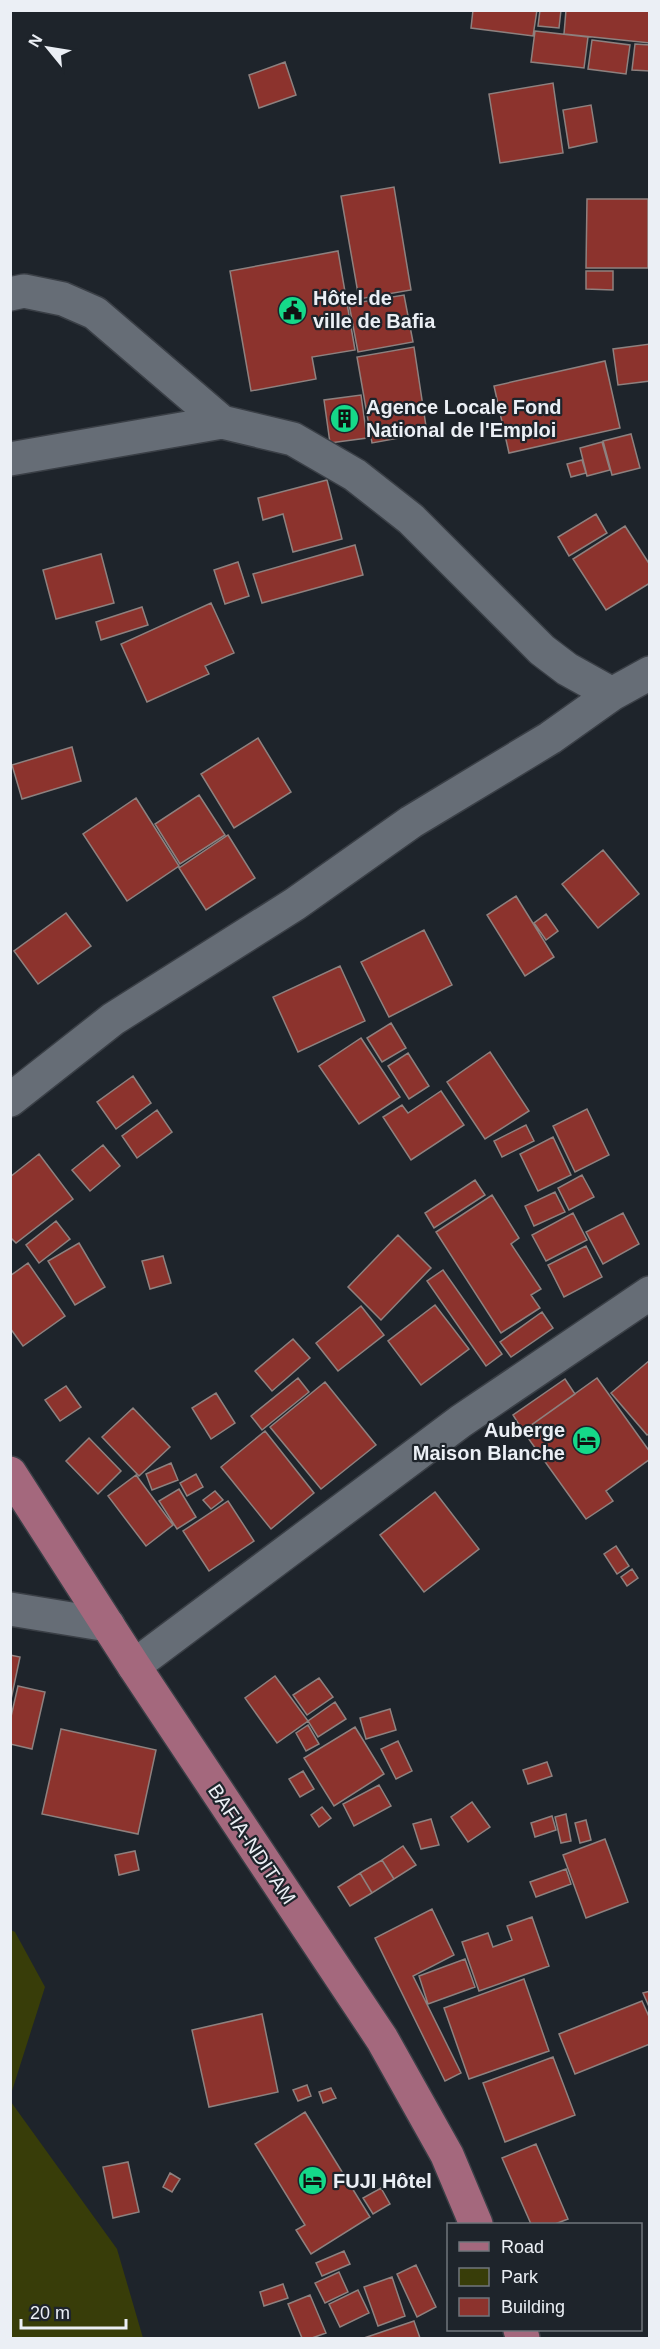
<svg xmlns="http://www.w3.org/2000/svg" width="660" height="2349" font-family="Arial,sans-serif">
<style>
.green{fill:#383d09}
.building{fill:#8c332d;stroke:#8e817f;stroke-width:1.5}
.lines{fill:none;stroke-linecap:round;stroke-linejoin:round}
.minor-casing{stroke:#3a3f46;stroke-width:36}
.major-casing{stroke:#3a3f46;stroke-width:36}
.minor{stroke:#666d76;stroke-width:33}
.major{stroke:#a4687d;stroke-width:33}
.labels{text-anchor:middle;stroke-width:4.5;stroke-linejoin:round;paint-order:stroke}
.poi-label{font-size:20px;font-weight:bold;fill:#ebeff5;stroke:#1e242b;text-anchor:start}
.street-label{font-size:20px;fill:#ebeff5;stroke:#1e242b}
</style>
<rect width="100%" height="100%" fill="#1e242b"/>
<path class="green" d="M11,1930L15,1932L45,1987L11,2094Z
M11,2102L117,2249L143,2338H11Z"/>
<path class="building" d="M473,10H537L533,36L471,28Z
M540,10H561L559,28L538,26Z
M566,10H650V43L564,34Z
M535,31L588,37L584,68L531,62Z
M592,40L630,45L626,74L588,69Z
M635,44L650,45V71L632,70Z
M285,62L296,95L259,108L249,75Z
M553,83L563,153L500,163L489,94Z
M591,105L597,142L569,148L563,110Z
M394,187L411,290L359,299L341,196Z
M587,199H648V268H586Z
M338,251L355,350L312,357L316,379L251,391L230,271Z
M586,271H613V290L586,289Z
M404,295L413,342L358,352L349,304Z
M650,344V381L618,385L613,349Z
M414,347L427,433L372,443L357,357Z
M605,361L620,428L509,453L494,386Z
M361,395L367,438L330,443L324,400Z
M631,434L640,468L612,475L603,441Z
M602,442L610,470L587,476L580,448Z
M582,460L586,473L571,477L567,464Z
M327,480L342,539L293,552L283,514L263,520L258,498Z
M596,514L607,533L569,556L558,537Z
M625,526L650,565V583L606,610L573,559Z
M355,545L363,575L262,603L253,574Z
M101,554L114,603L56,619L43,570Z
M238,562L249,596L225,604L214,570Z
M211,603L234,653L205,666L209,674L147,702L121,644Z
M142,607L148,625L101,640L96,622Z
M258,738L291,792L234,828L201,774Z
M72,747L81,781L22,799L12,765Z
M199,795L225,835L180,864L155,824Z
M136,798L179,866L127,901L83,834Z
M228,835L255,878L206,910L179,868Z
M603,850L639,894L598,928L562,884Z
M516,896L554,957L525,976L487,915Z
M66,913L91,946L38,984L14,951Z
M546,914L558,931L546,940L534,923Z
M424,930L452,985L389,1017L361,962Z
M340,966L365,1021L298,1052L273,997Z
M391,1023L406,1048L382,1062L367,1038Z
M361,1038L400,1097L359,1124L319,1066Z
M490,1052L529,1111L485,1139L447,1082Z
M408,1053L429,1086L409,1099L388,1066Z
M133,1076L151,1103L116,1129L97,1102Z
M441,1091L464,1125L411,1160L383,1117L402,1105L408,1113Z
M587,1109L609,1155L575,1172L553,1126Z
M157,1110L172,1132L137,1158L122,1136Z
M526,1125L534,1141L502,1157L494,1141Z
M553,1137L571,1175L538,1191L520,1154Z
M103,1145L120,1166L90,1191L72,1170Z
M39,1154L73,1199L16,1243L10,1237V1177Z
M582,1175L594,1197L569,1210L558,1188Z
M475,1180L485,1195L434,1228L425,1213Z
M555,1192L565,1212L534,1226L525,1206Z
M492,1195L519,1238L511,1244L541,1289L531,1295L540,1308L501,1333L436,1232Z
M573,1213L587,1240L546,1261L532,1235Z
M623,1213L639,1244L603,1264L586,1232Z
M56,1221L70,1239L39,1263L26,1245Z
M398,1235L431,1268L381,1320L348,1287Z
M79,1243L105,1287L75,1305L48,1261Z
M586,1246L602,1277L564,1297L548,1265Z
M163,1256L171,1283L150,1289L142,1261Z
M28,1263L65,1316L23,1346L10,1328V1276Z
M443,1270L502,1354L486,1366L427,1281Z
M435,1305L469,1349L421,1385L388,1341Z
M361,1306L384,1335L338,1371L316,1343Z
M542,1312L553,1328L511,1357L500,1342Z
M293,1339L310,1358L272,1391L255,1371Z
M650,1360V1433L647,1435L611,1393Z
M298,1378L309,1392L262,1430L251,1416Z
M597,1378L650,1452V1459L606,1491L613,1501L586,1519L523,1431Z
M565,1379L575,1394L523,1431L513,1415Z
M325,1382L376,1445L321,1489L270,1427Z
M66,1386L81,1407L60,1421L45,1400Z
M216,1393L235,1423L211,1439L192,1408Z
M133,1408L170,1447L139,1476L102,1437Z
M265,1431L314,1493L271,1529L221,1467Z
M89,1438L121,1471L98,1494L66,1461Z
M171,1463L178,1480L152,1490L146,1474Z
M196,1474L203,1487L187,1496L180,1483Z
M136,1475L173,1525L146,1546L108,1496Z
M179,1489L196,1517L177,1529L159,1501Z
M215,1491L223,1500L211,1509L203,1500Z
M435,1492L479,1549L424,1592L380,1535Z
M228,1501L254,1541L209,1571L183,1531Z
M616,1546L629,1566L617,1574L604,1554Z
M632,1569L638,1578L627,1586L621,1577Z
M10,1655L20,1657L10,1704Z
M275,1676L308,1721L277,1743L245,1698Z
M319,1678L333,1697L307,1715L293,1695Z
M18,1686L45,1692L32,1749L10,1744V1721Z
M335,1702L346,1719L318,1737L308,1721Z
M390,1709L396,1730L366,1739L360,1718Z
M308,1725L319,1744L306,1751L296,1733Z
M355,1727L384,1774L334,1806L304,1758Z
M61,1729L156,1750L138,1834L42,1814Z
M398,1741L412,1771L396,1779L381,1749Z
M547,1762L552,1776L528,1784L523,1770Z
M303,1771L314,1789L300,1797L289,1779Z
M379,1785L391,1806L354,1826L343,1804Z
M472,1802L490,1827L468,1842L451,1817Z
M322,1807L331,1818L319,1827L311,1815Z
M566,1814L571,1841L561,1843L555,1817Z
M552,1816L556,1830L535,1837L531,1823Z
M431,1819L439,1845L421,1849L413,1824Z
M586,1820L591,1840L580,1843L575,1823Z
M605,1839L628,1902L586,1918L563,1855Z
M403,1846L416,1865L394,1879L382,1860Z
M135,1851L139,1870L119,1875L115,1855Z
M382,1860L394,1879L372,1893L360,1873Z
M566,1869L571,1884L536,1897L530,1882Z
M360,1873L372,1893L350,1906L338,1887Z
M432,1909L454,1955L413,1976L461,2073L445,2081L375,1938Z
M532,1917L549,1966L479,1991L462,1942L488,1933L493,1947L512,1940L507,1926Z
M465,1959L475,1987L428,2004L419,1976Z
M524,1979L549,2051L469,2079L444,2008Z
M650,1991V2009L643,1993Z
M642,2001L650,2019V2044L575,2074L559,2034Z
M262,2014L278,2092L209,2107L192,2030Z
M553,2057L575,2115L505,2142L483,2083Z
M307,2085L311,2096L298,2101L293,2090Z
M331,2088L336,2098L323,2103L319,2092Z
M305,2112L370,2217L311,2254L296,2230L305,2225L255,2144Z
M536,2144L568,2219L555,2224H531L502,2158Z
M128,2162L139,2212L113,2218L103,2167Z
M170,2173L180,2179L172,2192L163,2187Z
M381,2188L390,2204L373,2214L363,2198Z
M344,2251L350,2264L322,2276L316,2263Z
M416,2265L436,2307L417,2317L397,2274Z
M339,2272L348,2292L325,2303L315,2283Z
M392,2277L405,2316L378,2326L364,2287Z
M283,2284L288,2298L264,2306L260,2292Z
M358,2290L369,2313L340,2327L329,2304Z
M310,2295L326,2333L312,2338H302L288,2304Z
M414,2321L420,2338H364Z"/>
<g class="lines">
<defs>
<path id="minor" d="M10,294L24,291L63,299L95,313L222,422
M10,459L222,422L293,439L355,475L411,519L542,650L567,669L612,694
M10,1100L113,1019L295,904L411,822L550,738L612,694L650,673
M10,1609L108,1625
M134,1666L461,1421L650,1293"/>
<path id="major" d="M10,1473L134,1666L382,2039L447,2155L476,2224
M520,2330L523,2338"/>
</defs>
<use href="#minor" class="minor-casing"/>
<use href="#major" class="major-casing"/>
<use href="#minor" class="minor"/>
<use href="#major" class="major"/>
</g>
<defs>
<symbol id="civic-disc" viewBox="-11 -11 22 22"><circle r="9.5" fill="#15d989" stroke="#1e242b"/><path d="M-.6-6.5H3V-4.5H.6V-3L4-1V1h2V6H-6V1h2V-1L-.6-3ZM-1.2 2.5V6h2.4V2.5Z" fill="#111"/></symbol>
<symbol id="building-disc" viewBox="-11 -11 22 22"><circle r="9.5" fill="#15d989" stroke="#1e242b"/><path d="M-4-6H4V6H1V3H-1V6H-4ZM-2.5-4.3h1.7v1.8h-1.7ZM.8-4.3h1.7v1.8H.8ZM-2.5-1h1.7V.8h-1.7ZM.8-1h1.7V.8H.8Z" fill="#111"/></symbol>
<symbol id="hotel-disc" viewBox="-11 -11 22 22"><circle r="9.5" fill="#15d989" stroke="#1e242b"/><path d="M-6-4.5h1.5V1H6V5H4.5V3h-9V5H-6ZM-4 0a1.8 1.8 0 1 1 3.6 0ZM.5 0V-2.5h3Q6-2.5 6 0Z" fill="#111"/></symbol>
</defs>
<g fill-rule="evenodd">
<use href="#civic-disc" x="276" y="294" width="33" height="33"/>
<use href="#building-disc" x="328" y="402" width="33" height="33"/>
<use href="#hotel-disc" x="570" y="1424" width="33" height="33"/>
<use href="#hotel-disc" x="296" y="2164" width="33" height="33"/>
</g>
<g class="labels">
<g class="poi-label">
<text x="313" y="305">Hôtel de<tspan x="313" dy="23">ville de Bafia</tspan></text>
<text x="366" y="414">Agence Locale Fond<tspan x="366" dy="23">National de l'Emploi</tspan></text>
<text x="565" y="1437" text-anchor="end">Auberge<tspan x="565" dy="23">Maison Blanche</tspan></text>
<text x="333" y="2188">FUJI Hôtel</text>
</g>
<g class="street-label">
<text transform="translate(252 1844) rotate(56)" y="7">BAFIA-NDITAM</text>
</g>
</g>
<rect width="660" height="2349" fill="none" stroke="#ebeff5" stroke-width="24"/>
<rect x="447" y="2223" width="195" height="108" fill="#1e242b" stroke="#70757c" stroke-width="1.5"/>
<rect x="459" y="2242" width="30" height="9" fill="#a4687d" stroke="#70757c" stroke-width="1.5"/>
<text x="501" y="2253" font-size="18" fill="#ebeff5">Road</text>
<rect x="459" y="2268" width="30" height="18" fill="#383d09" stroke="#70757c" stroke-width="1.5"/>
<text x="501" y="2283" font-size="18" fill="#ebeff5">Park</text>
<rect x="459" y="2298" width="30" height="18" fill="#8c332d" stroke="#70757c" stroke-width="1.5"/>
<text x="501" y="2313" font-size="18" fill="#ebeff5">Building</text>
<g transform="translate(48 48) rotate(300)" stroke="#1e242b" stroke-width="4.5" paint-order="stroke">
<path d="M0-4.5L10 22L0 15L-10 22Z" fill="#ebeff5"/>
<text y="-9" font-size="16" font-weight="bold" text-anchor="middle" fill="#ebeff5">N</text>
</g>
<path d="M21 2319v9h105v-9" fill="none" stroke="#ebeff5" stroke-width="3"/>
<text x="30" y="2319" font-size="18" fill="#ebeff5" stroke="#1e242b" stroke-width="4.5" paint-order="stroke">20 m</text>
</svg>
